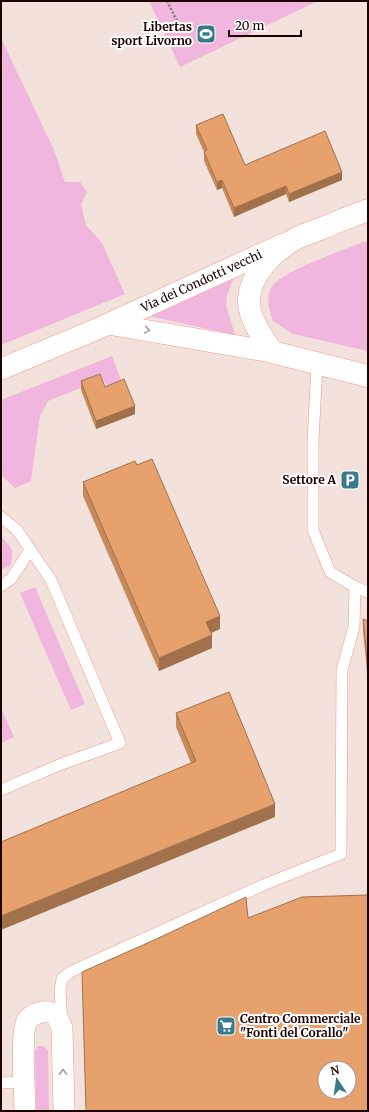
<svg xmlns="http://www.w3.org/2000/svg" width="369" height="1112" font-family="Merriweather,serif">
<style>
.green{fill:#f0b6de}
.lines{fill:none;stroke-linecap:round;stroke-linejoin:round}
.lane-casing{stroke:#f09c82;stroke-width:12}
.street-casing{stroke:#f09c82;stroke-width:22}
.secondary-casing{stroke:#f09c82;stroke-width:23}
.path{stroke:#8f7975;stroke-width:2.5;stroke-dasharray:2 2;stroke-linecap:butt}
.lane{stroke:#fff;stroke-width:11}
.street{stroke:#fff;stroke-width:21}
.secondary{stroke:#fff;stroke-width:22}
.wall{fill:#c68a5d}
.shaded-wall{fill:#a1714c}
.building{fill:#e6a16c;stroke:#a1714c;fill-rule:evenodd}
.oneway{stroke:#a59a99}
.labels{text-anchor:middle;stroke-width:4;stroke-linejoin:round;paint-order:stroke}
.poi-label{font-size:12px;font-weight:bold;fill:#1d0200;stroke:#fff;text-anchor:end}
.street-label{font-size:12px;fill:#1d0200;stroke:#fff}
</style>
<rect width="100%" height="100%" fill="#f3e1db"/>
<path class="green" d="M149,1H318L180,67Z
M1,38L54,150L65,182H80L87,192L81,204L86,225L102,243L125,294L1,345Z
M363,242H368V351L293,334L273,321C270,311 265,299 271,288C279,272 344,250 363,242Z
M235,275L227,295L226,305L235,335L149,316Z
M112,356L121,380L107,387L103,379L48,401L40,416L31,481L15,488L1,475V400Z
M1,537C12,547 14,550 11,565L1,570Z
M35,587L85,704L71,710L20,593Z
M1,708L14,737L1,743Z
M38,1046H43L48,1050L49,1111H36L35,1051Z"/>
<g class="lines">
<defs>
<path id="lane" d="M317,363L313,442V530L330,572L355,587L368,592
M1,517L17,530L51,580L120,743L59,765L1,790
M1,586L11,579L30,550
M62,1021L60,991L62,979L70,972L268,883L341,854L342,670L354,627L355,587
M1,1083L24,1082"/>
<g id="street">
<path d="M108,324L272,352"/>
<path id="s1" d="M1,369L97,329L283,244"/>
<path d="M25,1111C25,1094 20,1033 27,1021C32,1013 46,1009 54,1014C58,1017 60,1023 62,1028L64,1111"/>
</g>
<path id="secondary" d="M368,210C352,216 336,222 320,229C312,232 302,235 295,239C274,251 250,274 249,300C248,317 263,338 272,352L368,376"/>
</defs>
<use href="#lane" class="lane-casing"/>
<use href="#street" class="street-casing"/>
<use href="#secondary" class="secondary-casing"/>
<path class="path" d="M167,1L181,29"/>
<use href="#lane" class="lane"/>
<use href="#street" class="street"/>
<use href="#secondary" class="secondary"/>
</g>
<path class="wall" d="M196,125L245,165L342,180L289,202L286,194L234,217L222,188L217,190L204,161V152L196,134Z
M81,381L105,387L135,414L96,429L81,390Z
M83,482L220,629L211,633L212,648L159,671L83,496Z
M363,619L368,621V705L367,670L363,631Z
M176,713L275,817L191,763L176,727Z"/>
<path class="shaded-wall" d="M342,172V180L289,202V194Z
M222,180V188L217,190V182Z
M286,186V194L234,217V208Z
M135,406V414L96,429V421Z
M220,616V629L206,635V622Z
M212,635V648L159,671V658Z
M275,804V817L1,930V916Z"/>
<path class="building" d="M223,114L245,165L325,131L342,172L289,194L286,186L234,208L222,180L217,182L204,152L207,150L196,125Z
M100,374L105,387L124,379L135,406L96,421L81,381Z
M152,459L220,616L206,622L212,635L159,658L83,482L135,461L137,465Z
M363,619L368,621V693L367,659Z
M229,692L275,804L1,916V842L196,761L176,713Z
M368,895V1111H86L82,972L152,941L246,897L248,918L302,897ZM325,1068H349V1092H325Z"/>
<defs><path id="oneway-chevron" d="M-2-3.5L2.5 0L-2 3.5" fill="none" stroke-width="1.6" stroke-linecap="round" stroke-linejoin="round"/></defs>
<g class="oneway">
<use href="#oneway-chevron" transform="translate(147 330) rotate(9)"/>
<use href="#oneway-chevron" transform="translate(63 1072) rotate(-91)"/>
</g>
<defs>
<symbol id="stadium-square" viewBox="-11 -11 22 22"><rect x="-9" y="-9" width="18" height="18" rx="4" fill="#387a8c" stroke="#fff"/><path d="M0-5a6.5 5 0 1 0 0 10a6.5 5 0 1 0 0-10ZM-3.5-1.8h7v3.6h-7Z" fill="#fff"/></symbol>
<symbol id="parking-square" viewBox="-11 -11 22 22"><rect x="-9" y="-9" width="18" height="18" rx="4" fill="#387a8c" stroke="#fff"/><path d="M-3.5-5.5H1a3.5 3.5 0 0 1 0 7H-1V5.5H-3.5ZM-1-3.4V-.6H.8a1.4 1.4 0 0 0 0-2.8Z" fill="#fff"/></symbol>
<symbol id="supermarket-square" viewBox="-11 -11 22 22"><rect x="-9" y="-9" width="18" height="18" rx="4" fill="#387a8c" stroke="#fff"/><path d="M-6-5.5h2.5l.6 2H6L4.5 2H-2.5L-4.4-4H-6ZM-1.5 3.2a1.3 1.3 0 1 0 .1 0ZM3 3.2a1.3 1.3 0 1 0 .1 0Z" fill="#fff"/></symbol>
</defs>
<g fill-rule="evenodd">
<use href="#stadium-square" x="195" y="23" width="22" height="22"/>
<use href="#parking-square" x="339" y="469" width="22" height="22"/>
<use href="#supermarket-square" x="215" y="1015" width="22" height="22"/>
</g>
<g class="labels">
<g class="poi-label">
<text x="192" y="31">Libertas<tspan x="192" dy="14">sport Livorno</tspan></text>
<text x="336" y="484">Settore A</text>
<text x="240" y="1023" text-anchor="start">Centro Commerciale<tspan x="240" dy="14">"Fonti del Corallo"</tspan></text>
</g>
<g class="street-label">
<text dy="4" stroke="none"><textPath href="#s1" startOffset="219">Via dei Condotti vecchi</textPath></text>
</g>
</g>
<rect width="369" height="1112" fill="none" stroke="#1d0200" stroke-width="4"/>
<g transform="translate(337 1080) rotate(347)"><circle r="19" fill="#ffffff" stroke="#a59a99"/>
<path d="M0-3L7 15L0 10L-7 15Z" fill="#387a8c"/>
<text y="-6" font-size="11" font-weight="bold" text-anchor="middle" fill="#1d0200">N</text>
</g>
<path d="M229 30v6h72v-6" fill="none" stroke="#1d0200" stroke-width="2"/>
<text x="235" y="30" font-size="12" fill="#1d0200" stroke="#ffffff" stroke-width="3" paint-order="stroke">20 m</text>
</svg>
